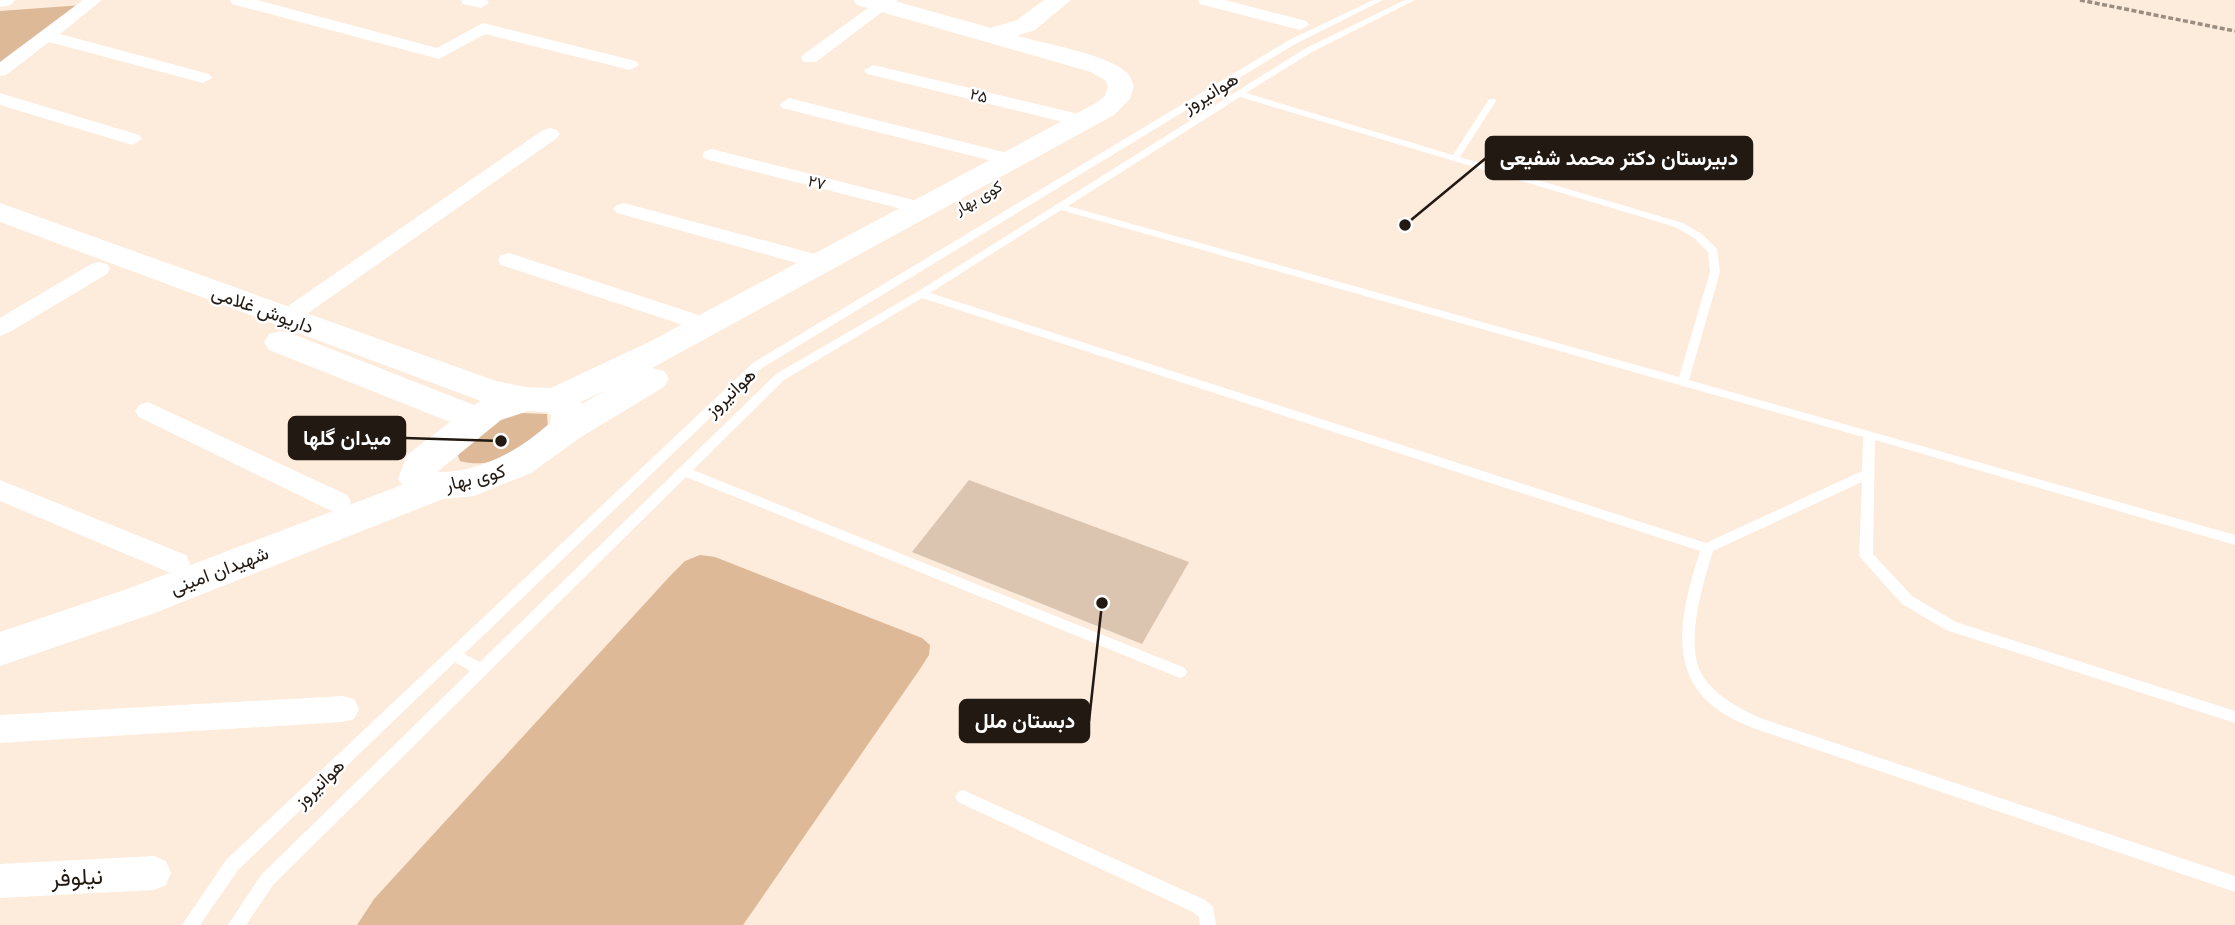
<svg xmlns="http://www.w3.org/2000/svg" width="2235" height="925" font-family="'Golos Text',Vazirmatn,sans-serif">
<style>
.green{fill:#ddb997}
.building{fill:#dbc5b1}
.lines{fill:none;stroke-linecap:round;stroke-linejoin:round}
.path{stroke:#9a8d81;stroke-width:3.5;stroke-dasharray:5 2.5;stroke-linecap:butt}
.lane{fill:#fff;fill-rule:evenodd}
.street{fill:#fff;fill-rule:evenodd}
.secondary{fill:#fff;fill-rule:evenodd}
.labels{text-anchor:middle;stroke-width:5;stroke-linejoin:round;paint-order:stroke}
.far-street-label{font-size:16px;fill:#211912;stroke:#fff}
.street-label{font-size:19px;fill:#211912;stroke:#fff}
.near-street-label{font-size:23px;fill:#211912;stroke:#fff}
.leader{fill:none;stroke:#211912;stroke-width:2.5}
.callout-dot{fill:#211912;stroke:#fff;stroke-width:2.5}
.callout{fill:#211912;stroke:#211912;stroke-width:2.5}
.callout-label{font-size:21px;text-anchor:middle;font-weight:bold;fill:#fff}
</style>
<rect width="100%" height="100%" fill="#fdebdb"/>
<path class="green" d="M83,5L0,67V11Z
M520,413L547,414L548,429C520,447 495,471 460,461L458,456C467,433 497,419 520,413Z
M700,555L715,557L922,638L930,645L929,655L920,669L743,925H357L374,899L671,575L685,561Z"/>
<path class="building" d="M969,480L1189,562L1142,644L912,552Z"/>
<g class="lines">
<path class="path" d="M2080,0L2235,31"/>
<path class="lane" d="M1373,0H1383L1295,44L762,368L464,654L480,662L776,374L917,292L1306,48L1405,0H1415L1312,52L1246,93L1453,155L1489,99H1495L1496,101L1460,157L1683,223L1702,234L1717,249L1720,272L1689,380L2235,535V545L1875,440L1873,554L1912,596L1956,622L2235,711V723L1946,630L1902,604L1859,556L1862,482L1713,551C1703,583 1685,642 1701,673C1713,695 1739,708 1760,718L2235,876V892L1756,729C1663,696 1675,629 1700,551L922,298L784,380L693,470L1185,668L1187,672L1185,676L1180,678L1175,676L686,477L273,885L246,925H228L261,875L470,671L455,662L238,870L200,925H182L226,860L754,362L1289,40ZM1240,97L1675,227L1694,238L1708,252L1710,272L1679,377L1068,206ZM1061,210L1863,437L1862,471L1706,543L930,293Z
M963,790L1205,900L1213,907L1216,925H1200L1199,917L1193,912L958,802L955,797L958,792Z"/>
<path class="street" d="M83,0H102L60,34L209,74L212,78L203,83L49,42L6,75L0,76V62Z
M230,0H257L437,48L483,23L636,61L639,65L630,70L485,34L439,59L232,4Z
M461,0H487L489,3L481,8L463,4Z
M879,0H898L816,62H804L801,58L804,54Z
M1198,0H1225L1306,21L1309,25L1300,30L1200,4Z
M873,65L1091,117L1094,121L1084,127L867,74L864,70Z
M0,93L139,135L142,139L132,145L0,105Z
M789,98L1019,156L1022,160L1019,164L1012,166L782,108L780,104Z
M550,128L557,130L560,134L557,138L294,323L286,325L278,323L274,318L278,313L543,130Z
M712,149L929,204L932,208L929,212L922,214L705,159L702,155L705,151Z
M624,203L830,258L833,263L830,268L822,270L617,213L613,209L617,205Z
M509,253L714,320L718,325L714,330L706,333L698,330L501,265L498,260L501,255Z
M99,262L107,264L110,269L107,274L8,333L0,336V318L91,264Z
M148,402L347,495L351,502L347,509L337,512L327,509L139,417L135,411L139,405Z
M0,480L186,555L190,563L186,571L176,574L166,571L0,501Z
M343,696L354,699L359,709L354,719L343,722L0,743V715Z
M154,856L166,861L171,873L166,885L154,890L0,898V864Z"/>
<path class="secondary" d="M0,0H15L11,5L0,7Z
M853,0H891L991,28L1017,20L1044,0H1071L1035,30L1017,36C1043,43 1109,55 1126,72C1130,75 1132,81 1134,86L1130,99L1114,115L652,368L664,371L669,379L664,387L581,437L531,473L474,496L443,499L152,614L0,666V632L124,590L402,485L398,479L407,455L450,422L269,350L264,342L269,334L281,331L293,334L474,405L481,401L0,222V203L496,381L526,387L551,388L651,341L1096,103L1105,96L1108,86L1106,81L1091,72L857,5ZM606,390L582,404L581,402ZM528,411L547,412L551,415L550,423C519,451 479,473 437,472L501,420Z"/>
</g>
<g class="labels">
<g class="far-street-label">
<text transform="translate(979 95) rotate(14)" y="6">۲۵</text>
<text transform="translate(817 182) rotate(14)" y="6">۲۷</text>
<text transform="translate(978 197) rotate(-29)" y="6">کوی بهار</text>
</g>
<g class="street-label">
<text transform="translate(1210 92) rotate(-31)" y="7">هوانیروز</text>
<text transform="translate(263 309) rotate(20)" y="7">داریوش غلامی</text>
<text transform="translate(730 392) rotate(-43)" y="7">هوانیروز</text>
<text transform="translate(475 477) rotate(-14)" y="7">کوی بهار</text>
<text transform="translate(219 570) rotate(-21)" y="7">شهیدان امینی</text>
<text transform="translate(319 783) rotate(-44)" y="7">هوانیروز</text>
</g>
<g class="near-street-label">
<text transform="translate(77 877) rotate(-3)" y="8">نیلوفر</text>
</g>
</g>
<path class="leader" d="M1405 225L1486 158M501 441L405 438M1102 603L1089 721"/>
<g class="callout-dot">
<circle cx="1405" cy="225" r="7"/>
<circle cx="501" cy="441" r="7"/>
<circle cx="1102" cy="603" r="7"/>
</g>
<g class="callout">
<rect x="1486" y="137" width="266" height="42" rx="7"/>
<rect x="289" y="417" width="116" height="42" rx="7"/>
<rect x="960" y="700" width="129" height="42" rx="7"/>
</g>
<g class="callout-label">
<text x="1619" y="165">دبیرستان دکتر محمد شفیعی</text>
<text x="347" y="445">میدان گلها</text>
<text x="1025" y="728">دبستان ملل</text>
</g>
</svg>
